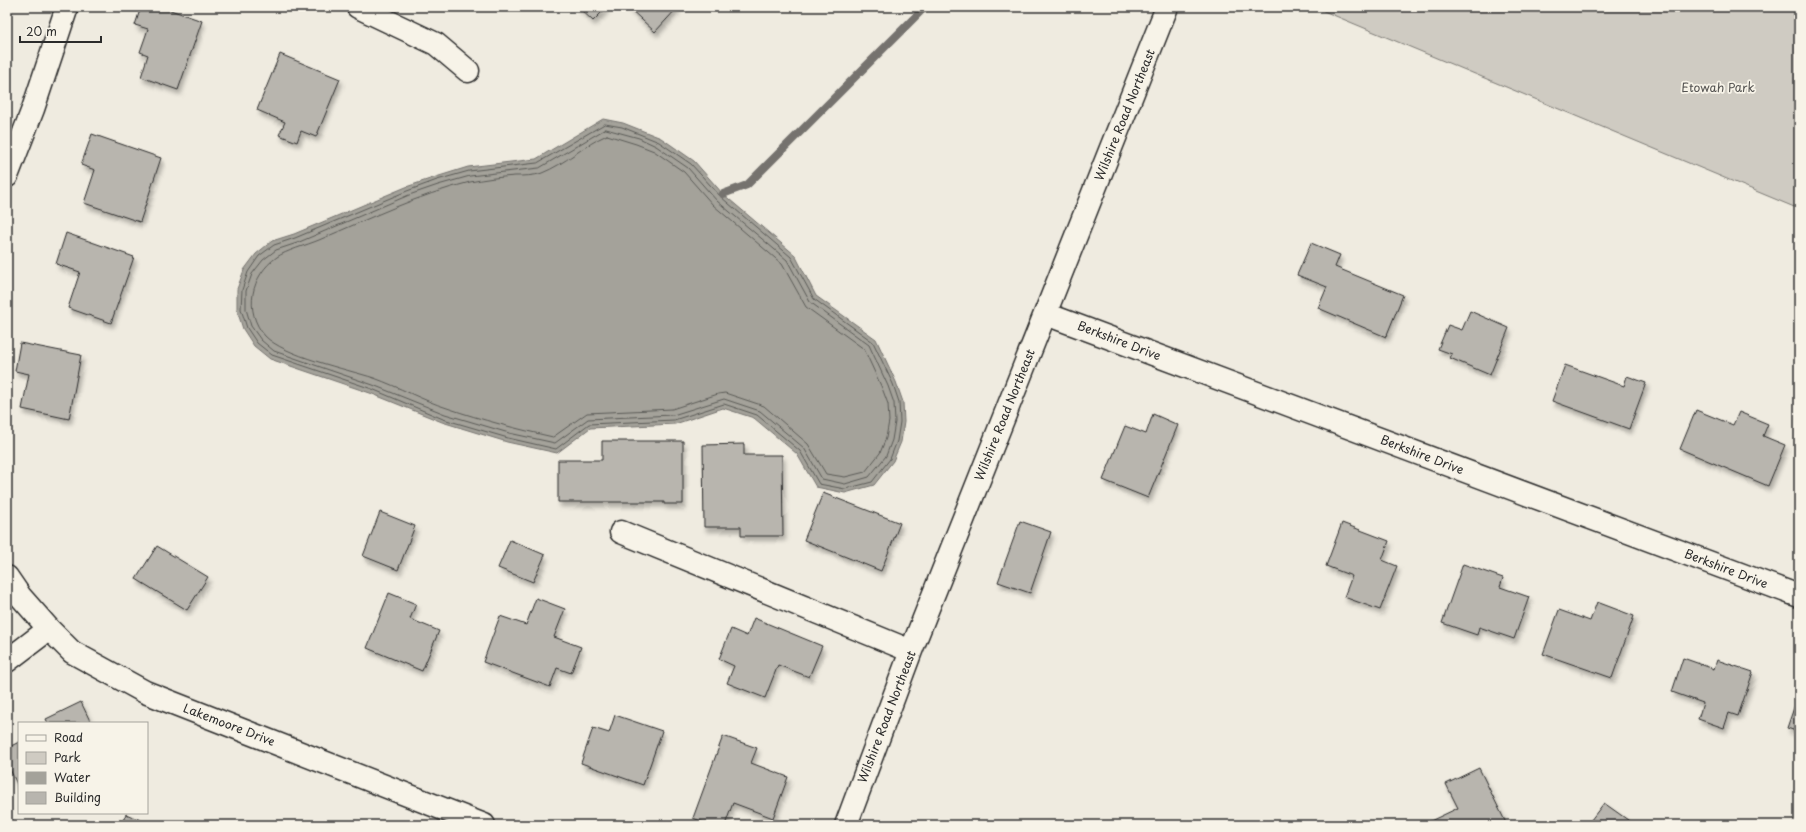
<svg xmlns="http://www.w3.org/2000/svg" width="1806" height="832" font-family="'Playpen Sans',sans-serif">
<style>
.green{fill:#cfcbc2;stroke:#7d7b76}
.water{fill:#a4a29a;stroke:#74726e}
.lines{fill:none;stroke-linecap:round;stroke-linejoin:round}
.shore{stroke:#5b5b57;stroke-width:1}
.stream{stroke:#74726e;stroke-width:8}
.building{fill:#b8b5ae;stroke:#2b2b2b;filter:url(#shadow)}
.minor-casing{stroke:#2b2b2b;stroke-width:25}
.minor{stroke:#f7f3e8;stroke-width:22}
.labels{text-anchor:middle;stroke-width:3.5;stroke-linejoin:round;paint-order:stroke}
.park-label{font-size:12px;fill:#545351;stroke:#f7f3e8}
.street-label{font-size:12px;fill:#2b2b2b;stroke:#f7f3e8}
</style>
<defs>
<filter id="shadow"><feDropShadow dx="2.5" dy="4.5" stdDeviation="2" flood-color="#0004"/></filter>
</defs>
<rect width="100%" height="100%" fill="#efebe0"/>
<filter id="ink" filterUnits="userSpaceOnUse"><feTurbulence type="fractalNoise" baseFrequency=".025" numOctaves="2"/><feDisplacementMap in="SourceGraphic" scale="8" xChannelSelector="R" yChannelSelector="G"/><feConvolveMatrix kernelMatrix="1 2 1 2 8 2 1 2 1" color-interpolation-filters="sRGB"/></filter>
<g filter="url(#ink)">
<path class="green" d="M1314,7H1799V209Z"/>
<path class="water" d="M603,119L623,123L661,138L694,161L723,194L795,255L816,296L876,339L896,382L903,402L904,422L901,442L893,461L874,485L845,493L816,487L797,454L754,418L723,408L675,424L590,428L557,453L507,442L442,422L370,393L270,359L254,346L243,329L237,310V289L244,270L256,254L272,241L294,234L406,187L436,177L468,167L536,159Z"/>
<g class="lines">
<path class="shore" d="M605,124L622,127L659,142L691,164L721,197L791,257L814,299L873,342L893,384L899,402L900,422L897,441L890,459L872,482L845,489L819,484L800,451L757,415L724,404L674,420L589,424L556,449L508,438L443,419L372,389L272,355L257,343L247,328L241,309L242,290L248,272L259,256L274,245L295,238L407,191L437,180L469,171L537,163Z
M606,129L639,138L656,146L688,168L717,201L787,260L810,302L869,345L888,386L894,403L895,422L892,440L886,456L869,477L845,484L822,479L804,448L760,411L724,399L673,415L588,419L555,443L509,433L445,414L373,385L274,351L261,340L251,326L246,309V291L252,274L263,260L276,250L297,243L409,195L438,185L470,176L539,168Z
M607,135L636,144L654,151L684,172L713,205L782,264L806,307L864,349L882,388L888,404L889,421L886,438L880,453L865,472L845,477L826,474L808,444L764,406L725,393L718,394L672,409L587,413L553,437C517,429 482,420 447,408C422,400 399,387 374,378C346,369 284,356 265,336C243,311 251,275 277,257C285,251 307,245 319,240C368,219 418,195 470,182C485,179 500,177 515,176C523,176 534,176 542,173C565,164 584,145 607,135Z"/>
<path class="stream" d="M723,194L747,185L925,7"/>
</g>
<path class="building" d="M141,7H162L202,21L178,90L141,77L148,55L140,52L148,29L135,25Z
M578,7H607L593,21Z
M628,7H678L655,32Z
M280,54L340,79L316,137L301,131L297,142L279,135L285,122L257,110Z
M92,134L161,158L140,222L84,203L95,170L81,165Z
M66,233L134,257L111,323L68,308L80,272L56,264Z
M1311,243L1340,255L1335,267L1403,295L1386,337L1318,308L1327,287L1297,275Z
M1470,311L1509,328L1490,375L1450,358L1452,354L1438,349L1448,325L1462,330Z
M20,343L81,355L69,419L22,409L29,374L15,371Z
M1565,365L1624,386L1627,376L1646,383L1629,429L1552,401Z
M1696,410L1733,425L1739,412L1768,424L1763,436L1785,445L1768,486L1680,449Z
M1153,414L1178,425L1148,498L1103,480L1125,426L1146,434Z
M602,441H683V504H664V502H558V460H602Z
M744,444V455H782L783,536H741V527H704L703,445Z
M823,493L900,523L881,571L804,540Z
M380,512L415,526L398,570L363,556Z
M1020,521L1051,532L1030,593L998,582Z
M1342,523L1389,541L1382,560L1397,566L1380,610L1344,597L1352,576L1326,566Z
M510,540L545,555L533,582L498,568Z
M157,546L208,577L187,610L136,579Z
M1463,564L1503,578L1500,587L1529,597L1514,639L1479,627L1477,635L1442,623Z
M389,593L416,604L410,619L439,631L422,671L367,648Z
M536,598L565,609L554,637L581,647L571,673L557,668L550,687L483,662L500,616L526,625Z
M1597,602L1634,616L1612,678L1543,654L1559,610L1590,621Z
M754,618L822,646L809,677L778,665L765,698L727,683L734,666L719,659L731,629L747,636Z
M1683,658L1714,669L1717,660L1753,672L1738,716L1729,713L1724,728L1698,719L1703,703L1672,692Z
M1799,693V732L1787,728Z
M81,702L91,723H48L46,719Z
M615,715L662,731L643,785L581,763L593,728L609,733Z
M723,736L757,748L751,763L788,777L773,818L733,803L725,825H711L693,818Z
M19,742V783L17,784L7,763V748Z
M1479,768L1507,825H1422L1458,808L1446,784Z
M1604,803L1635,825H1587Z
M126,814L152,825H121Z"/>
<g class="lines">
<defs>
<path id="minor" d="M358,7L436,44L468,71
M7,176L33,109L67,7
M1046,314L1799,596
M621,532L911,651
M7,577L20,596L49,629L72,652L145,692L484,825
M7,661L49,629
M846,825L911,651L1167,7"/>
</defs>
<use href="#minor" class="minor-casing"/>
<use href="#minor" class="minor"/>
</g>
</g>
<g class="labels">
<g class="park-label">
<text x="1718" y="92">Etowah Park</text>
</g>
<g class="street-label">
<text transform="translate(1125 115) rotate(-68)" y="4">Wilshire Road Northeast</text>
<text transform="translate(1119 341) rotate(21)" y="4">Berkshire Drive</text>
<text transform="translate(1005 415) rotate(-68)" y="4">Wilshire Road Northeast</text>
<text transform="translate(1422 455) rotate(21)" y="4">Berkshire Drive</text>
<text transform="translate(1726 569) rotate(21)" y="4">Berkshire Drive</text>
<text transform="translate(887 717) rotate(-69)" y="4">Wilshire Road Northeast</text>
<text transform="translate(229 725) rotate(21)" y="4">Lakemoore Drive</text>
</g>
</g>
<rect width="1806" height="832" fill="none" stroke="#f7f3e8" stroke-width="24"/>
<rect x="12" y="12" width="1782" height="808" fill="none" stroke="#2b2b2b" stroke-width="1.5" filter="url(#ink)"/>
<rect x="18" y="722" width="130" height="92" fill="#f7f3e8" stroke="#a5a39c"/>
<rect x="26" y="735" width="20" height="6" fill="#f7f3e8" stroke="#a5a39c"/>
<text x="54" y="742" font-size="12" fill="#2b2b2b">Road</text>
<rect x="26" y="752" width="20" height="12" fill="#cfcbc2" stroke="#a5a39c"/>
<text x="54" y="762" font-size="12" fill="#2b2b2b">Park</text>
<rect x="26" y="772" width="20" height="12" fill="#a4a29a" stroke="#a5a39c"/>
<text x="54" y="782" font-size="12" fill="#2b2b2b">Water</text>
<rect x="26" y="792" width="20" height="12" fill="#b8b5ae" stroke="#a5a39c"/>
<text x="54" y="802" font-size="12" fill="#2b2b2b">Building</text>
<path d="M20 36v6h81v-6" fill="none" stroke="#2b2b2b" stroke-width="2"/>
<text x="26" y="36" font-size="12" fill="#2b2b2b" stroke="#f7f3e8" stroke-width="3" paint-order="stroke">20 m</text>
</svg>
